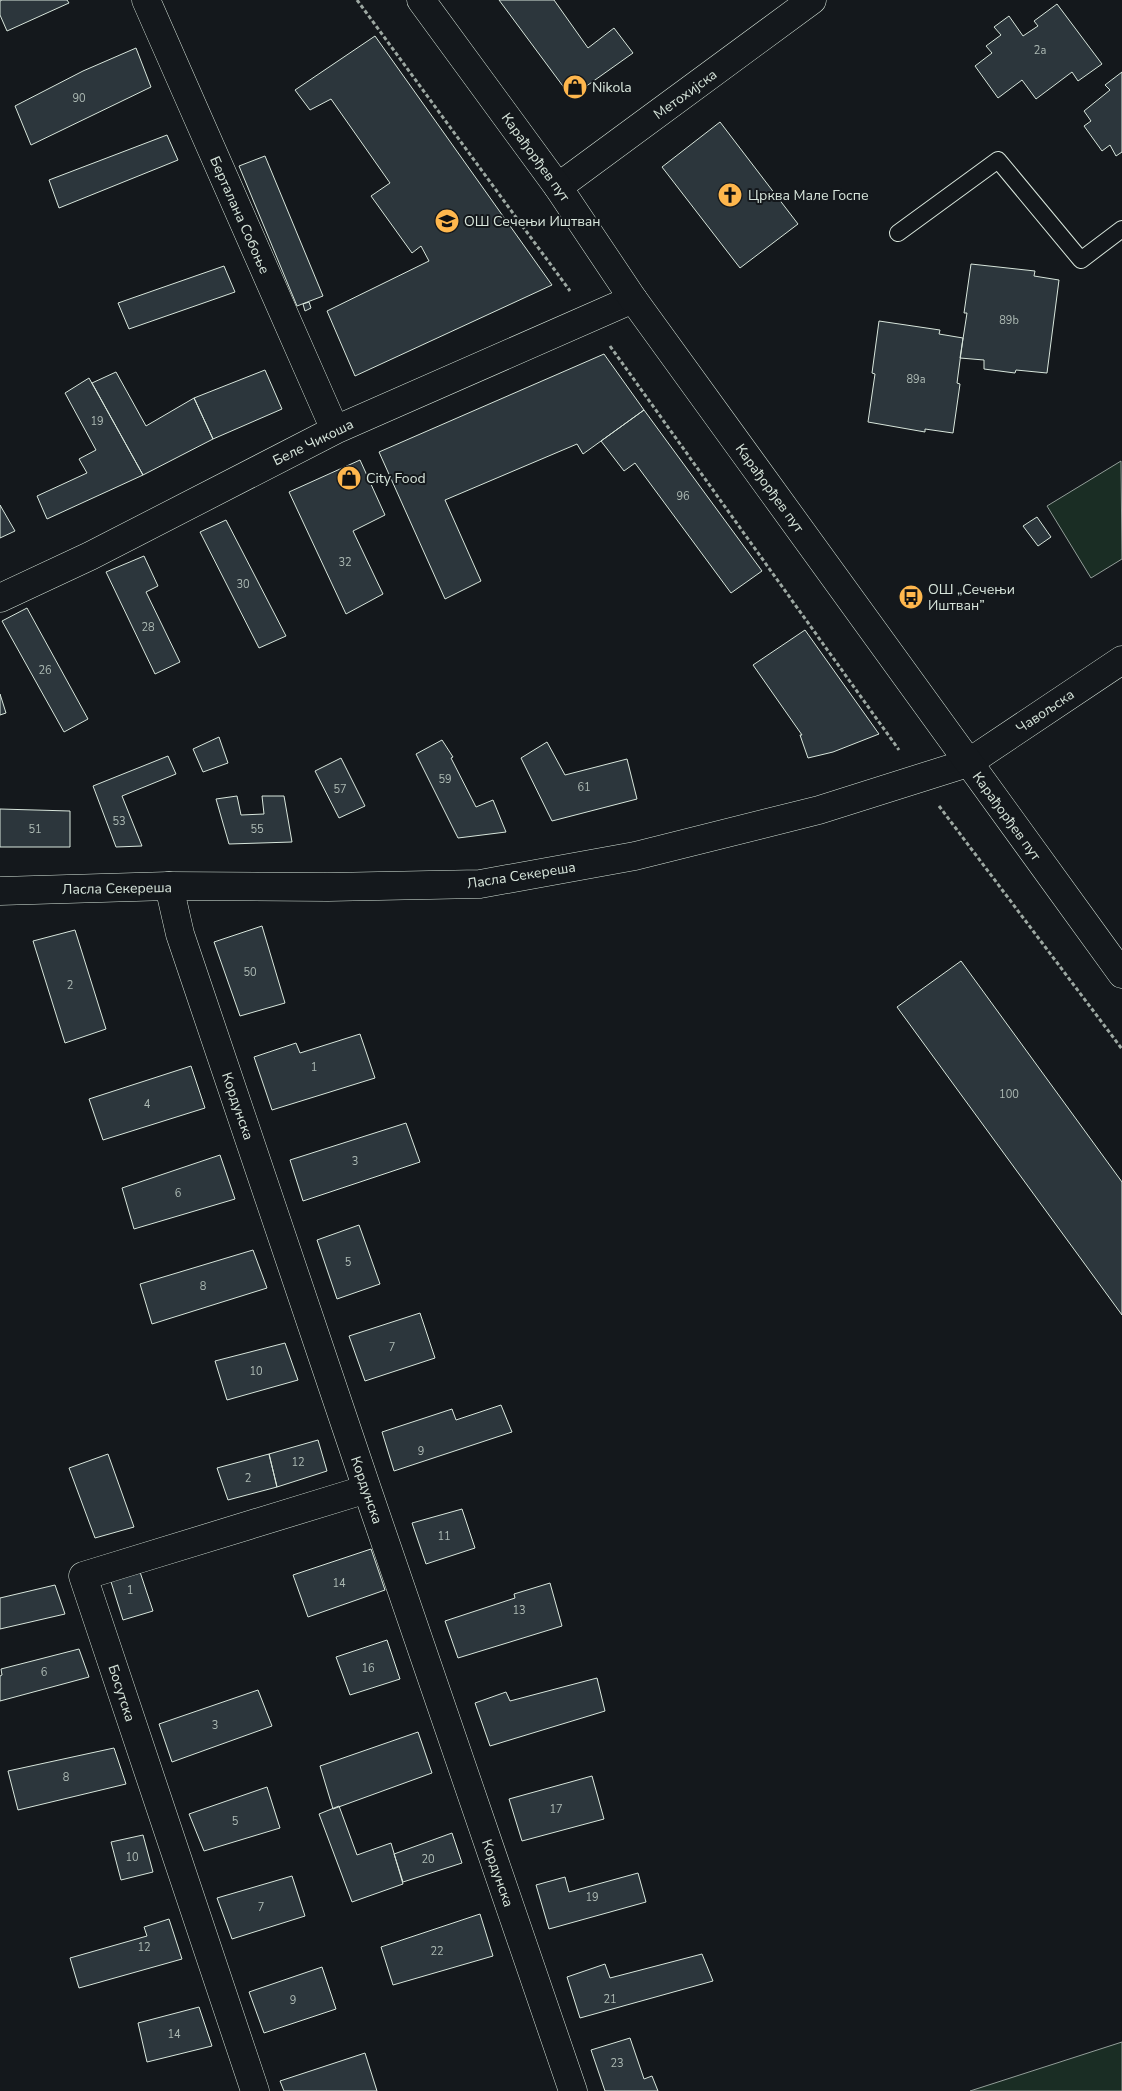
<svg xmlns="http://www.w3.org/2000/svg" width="1122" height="2091" font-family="'Nunito Sans',sans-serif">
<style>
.green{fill:#1a2d24;stroke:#939e99}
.building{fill:#2c363c;stroke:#d8e6dc}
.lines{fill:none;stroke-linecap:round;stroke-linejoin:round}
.service-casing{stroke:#d8e6dc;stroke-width:18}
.minor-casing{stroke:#d8e6dc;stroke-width:29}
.tertiary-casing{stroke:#d8e6dc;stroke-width:29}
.secondary-casing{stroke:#d8e6dc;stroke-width:29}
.path{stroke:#9da8a2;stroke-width:3;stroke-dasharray:4 2.5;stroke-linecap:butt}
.service{stroke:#14181c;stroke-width:16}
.minor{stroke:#14181c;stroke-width:28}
.tertiary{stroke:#14181c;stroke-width:28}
.secondary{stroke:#14181c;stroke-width:28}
.labels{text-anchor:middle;stroke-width:4;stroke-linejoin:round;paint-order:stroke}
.number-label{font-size:11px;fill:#adbab4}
.poi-label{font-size:14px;fill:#d8e6dc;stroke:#14181c;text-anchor:start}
.street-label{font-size:14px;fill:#d8e6dc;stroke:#14181c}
</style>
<rect width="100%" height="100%" fill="#14181c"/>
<path class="green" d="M1121,461L1122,559L1091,578L1047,506Z
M1122,2042V2091H970Z"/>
<path class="building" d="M67,0L69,3L7,31L0,15V1L2,0Z
M499,0H554L588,48L614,28L633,53L571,97Z
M1057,4L1102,64L1078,81L1072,72L1036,99L1022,80L998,98L975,66L992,53L986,46L1001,35L994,27L1009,16L1023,36L1038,26L1034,21Z
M375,36L552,285L355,376L327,311L429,261L421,246L412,253L371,196L390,183L331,99L310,110L295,90Z
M136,48L151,87L31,145L15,106L83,71Z
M1122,72V152L1116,156L1110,145L1102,151L1084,126L1091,121L1084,111L1110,90L1105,85Z
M720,122L798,224L740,268L662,167Z
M167,135L178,160L59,208L49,180Z
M265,156L323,296L297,306L239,166Z
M971,264L1035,271L1034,276L1059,280L1047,373L1016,370L1015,373L984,369V360L960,358L967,313H964Z
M224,266L235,292L129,329L118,303Z
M309,302L311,308L305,311L303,304Z
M879,321L940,330L939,334L963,338L957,383L960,384L953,433L925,429V432L868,422L875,374L872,373Z
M604,354L644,410L583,454L577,444L445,500L481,581L445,599L379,452Z
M265,370L282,409L213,439L194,398Z
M116,372L146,426L194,398L213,439L143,475L92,383Z
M89,378L143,475L47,519L37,496L87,473L79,459L96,450L65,393Z
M644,410L762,571L731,593L635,463L624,471L601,441Z
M360,460L385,515L353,531L383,594L346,614L289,492Z
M0,505L15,531L0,538Z
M1037,517L1051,537L1038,546L1023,526Z
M226,520L286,636L259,648L200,532Z
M144,556L158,586L146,592L180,662L155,674L106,572Z
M27,608L88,719L64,732L2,621Z
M805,630L879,734L833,752L808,758L800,735H802L753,665Z
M0,694L6,713L0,715Z
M219,737L228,763L203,772L193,749Z
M442,740L453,757L451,758L476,807L493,800L506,832L458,838L416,754Z
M547,742L565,775L627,759L637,799L552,821L521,758Z
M168,756L176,774L122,796L142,846L116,847L93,786Z
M341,758L365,806L339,818L315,771Z
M237,796L241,815L264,814L262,796H284L292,842L229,844L216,799Z
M0,809L70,811V847H0Z
M262,926L285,1003L240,1016L214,942Z
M75,930L106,1029L65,1043L33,941Z
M961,961L1122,1182V1315L897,1007Z
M360,1034L375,1078L272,1110L254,1057L296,1043L300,1053Z
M191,1066L205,1108L103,1140L89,1099Z
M406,1123L420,1162L303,1201L290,1160Z
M220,1155L235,1199L134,1229L122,1188Z
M359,1225L380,1284L337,1299L317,1240Z
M253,1250L267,1288L152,1324L140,1284Z
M420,1313L435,1358L365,1381L349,1336Z
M285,1343L298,1380L227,1400L215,1361Z
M501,1405L512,1432L394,1471L382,1432L452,1409L456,1420Z
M318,1440L327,1471L277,1487L269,1454Z
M108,1454L134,1527L95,1538L69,1468Z
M269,1454L277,1487L228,1500L217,1468Z
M462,1509L475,1548L426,1564L412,1523Z
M371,1549L385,1590L308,1617L293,1575Z
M136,1560L153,1611L123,1620L107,1569Z
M550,1583L562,1626L458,1658L445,1621L515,1598L514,1594Z
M55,1585L65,1614L0,1629V1598Z
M387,1640L400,1679L350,1695L336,1657Z
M79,1649L89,1677L0,1701V1676L2,1675L1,1669Z
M597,1678L605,1711L490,1746L475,1703L506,1692L510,1701Z
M258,1690L272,1726L172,1762L159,1724Z
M418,1732L432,1773L333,1809L320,1766Z
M114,1748L126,1784L18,1810L8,1771Z
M592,1776L604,1819L522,1841L509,1799Z
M267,1787L280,1828L204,1851L189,1814Z
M339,1806L357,1855L391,1843L403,1884L352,1902L319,1814Z
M452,1833L462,1863L403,1882L394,1854Z
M143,1835L153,1872L121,1880L111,1842Z
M638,1873L646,1902L549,1929L536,1885L565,1877L569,1892Z
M292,1876L305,1916L232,1939L217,1898Z
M480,1914L493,1956L393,1985L381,1947Z
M169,1919L182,1959L79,1988L70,1958L147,1936L144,1927Z
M702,1954L713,1981L580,2018L567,1977L605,1964L610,1978Z
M322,1967L336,2009L264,2033L249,1992Z
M199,2007L212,2046L147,2062L138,2023Z
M630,2038L644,2079L652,2076L658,2091H605L591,2050Z
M365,2053L377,2091H284L280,2081Z"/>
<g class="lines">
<defs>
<path id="service" d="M898,233L998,160L1081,260L1122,229"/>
<path id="minor" d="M146,0L335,430
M0,598L90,556L335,430L633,299
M968,763L1122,660
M169,886L180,934L367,1489L573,2091
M255,2091L83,1576L367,1489"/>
<path id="tertiary" d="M558,187L812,0
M0,891L169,886L328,887L480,884L635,856L819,810L968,763"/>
<path id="secondary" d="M421,0L558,187L633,299L1122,974"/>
</defs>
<use href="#service" class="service-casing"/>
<use href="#minor" class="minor-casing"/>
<use href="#tertiary" class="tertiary-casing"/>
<use href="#secondary" class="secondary-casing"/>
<path class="path" d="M357,0L570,291
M610,346L899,750
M939,806L1122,1049"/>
<use href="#service" class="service"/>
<use href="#minor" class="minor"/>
<use href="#tertiary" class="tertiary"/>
<use href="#secondary" class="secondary"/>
</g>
<defs>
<symbol id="shop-disc" viewBox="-11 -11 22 22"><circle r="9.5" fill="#ffb74d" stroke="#14181c"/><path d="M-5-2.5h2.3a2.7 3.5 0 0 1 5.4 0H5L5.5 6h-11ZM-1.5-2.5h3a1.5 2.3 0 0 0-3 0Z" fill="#111"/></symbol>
<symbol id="church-disc" viewBox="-11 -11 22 22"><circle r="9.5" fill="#ffb74d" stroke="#14181c"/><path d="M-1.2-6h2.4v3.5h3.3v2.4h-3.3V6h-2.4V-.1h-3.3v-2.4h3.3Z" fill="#111"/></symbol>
<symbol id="school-disc" viewBox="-11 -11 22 22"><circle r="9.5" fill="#ffb74d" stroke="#14181c"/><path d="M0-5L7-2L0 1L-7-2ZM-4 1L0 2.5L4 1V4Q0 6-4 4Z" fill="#111"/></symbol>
<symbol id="bus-disc" viewBox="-11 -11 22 22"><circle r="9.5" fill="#ffb74d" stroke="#14181c"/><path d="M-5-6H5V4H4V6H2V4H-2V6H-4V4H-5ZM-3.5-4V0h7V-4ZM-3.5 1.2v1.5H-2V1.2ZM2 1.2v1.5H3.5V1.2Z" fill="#111"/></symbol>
</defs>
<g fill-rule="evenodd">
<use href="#shop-disc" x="561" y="73" width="28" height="28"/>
<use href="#church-disc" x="716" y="181" width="28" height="28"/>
<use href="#school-disc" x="433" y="207" width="28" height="28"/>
<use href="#shop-disc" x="335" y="464" width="28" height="28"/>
<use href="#bus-disc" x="897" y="583" width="28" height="28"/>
</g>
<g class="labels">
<g class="number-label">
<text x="1040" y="54">2a</text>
<text x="79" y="102">90</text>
<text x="1009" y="324">89b</text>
<text x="916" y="383">89a</text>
<text x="97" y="425">19</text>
<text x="683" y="500">96</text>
<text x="345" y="566">32</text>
<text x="243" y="588">30</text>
<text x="148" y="631">28</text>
<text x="45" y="674">26</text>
<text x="445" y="783">59</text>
<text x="584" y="791">61</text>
<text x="340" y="793">57</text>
<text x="119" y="825">53</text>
<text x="35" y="833">51</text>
<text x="257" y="833">55</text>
<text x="250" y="976">50</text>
<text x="70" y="989">2</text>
<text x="314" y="1071">1</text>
<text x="1009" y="1098">100</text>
<text x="147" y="1108">4</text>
<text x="355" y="1165">3</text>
<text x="178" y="1197">6</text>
<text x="348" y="1266">5</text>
<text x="203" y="1290">8</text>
<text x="392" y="1351">7</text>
<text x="256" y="1375">10</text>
<text x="421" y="1455">9</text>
<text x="298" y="1466">12</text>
<text x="248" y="1482">2</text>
<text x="444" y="1540">11</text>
<text x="339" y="1587">14</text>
<text x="130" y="1594">1</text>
<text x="519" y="1614">13</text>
<text x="368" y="1672">16</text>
<text x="44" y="1676">6</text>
<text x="215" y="1729">3</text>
<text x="66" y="1781">8</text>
<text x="556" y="1813">17</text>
<text x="235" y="1825">5</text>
<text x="132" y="1861">10</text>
<text x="428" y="1863">20</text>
<text x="592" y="1901">19</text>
<text x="261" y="1911">7</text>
<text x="144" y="1951">12</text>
<text x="437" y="1955">22</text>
<text x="610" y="2003">21</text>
<text x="293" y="2004">9</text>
<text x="174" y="2038">14</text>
<text x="617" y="2067">23</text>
</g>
<g class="poi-label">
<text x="592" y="92">Nikola</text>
<text x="748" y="200">Црква Мале Госпе</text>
<text x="464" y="226">ОШ Сечењи Иштван</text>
<text x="366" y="483">City Food</text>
<text x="928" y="594">ОШ „Сечењи<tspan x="928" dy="16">Иштван”</tspan></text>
</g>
<g class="street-label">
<text transform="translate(685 94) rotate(-36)" y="5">Метохијска</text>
<text transform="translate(536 157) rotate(54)" y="5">Карађорђев пут</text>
<text transform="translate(240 215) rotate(66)" y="5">Берталана Собоње</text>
<text transform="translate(313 442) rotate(-26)" y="5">Беле Чикоша</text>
<text transform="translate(770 488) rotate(54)" y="5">Карађорђев пут</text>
<text transform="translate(1045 711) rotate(-34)" y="5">Чавољска</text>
<text transform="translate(1007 816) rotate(54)" y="5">Карађорђев пут</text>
<text transform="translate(521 875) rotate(-9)" y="5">Ласла Секереша</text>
<text transform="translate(117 888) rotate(-1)" y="5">Ласла Секереша</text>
<text transform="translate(238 1106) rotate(71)" y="5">Кордунска</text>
<text transform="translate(367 1490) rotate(71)" y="5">Кордунска</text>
<text transform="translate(122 1693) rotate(72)" y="5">Босутска</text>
<text transform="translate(498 1873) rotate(71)" y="5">Кордунска</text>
</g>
</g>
</svg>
